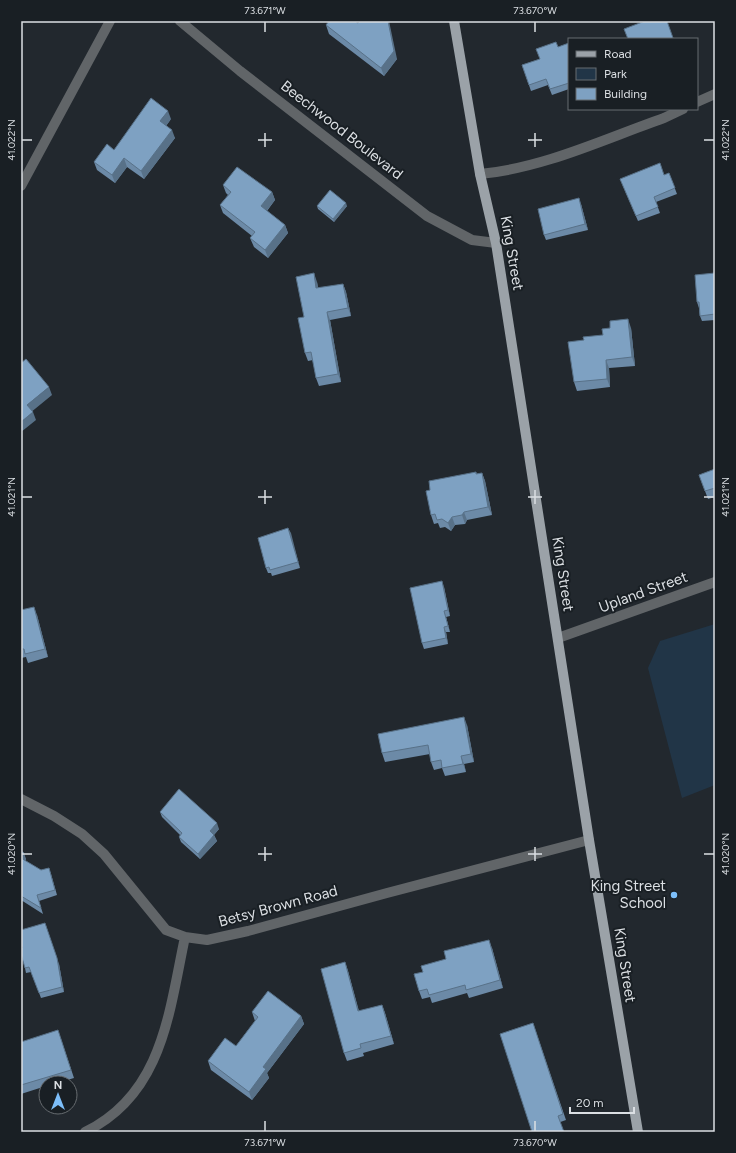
<svg xmlns="http://www.w3.org/2000/svg" width="736" height="1153" font-family="Figtree,sans-serif">
<style>
.green{fill:#213547}
.lines{fill:none;stroke-linecap:round;stroke-linejoin:round}
.minor{stroke:#616568;stroke-width:10}
.major{stroke:#9ba2a8;stroke-width:10}
.wall{fill:#6c8aa7}
.shaded-wall{fill:#587188}
.building{fill:#7ea1c2;stroke:#587188}
.ticks{fill:none;stroke:#dbdfe3;stroke-width:1.5}
.poi-dot{fill:#7cbef9;stroke:#191f24;stroke-width:1.5}
.labels{text-anchor:middle;stroke-width:4;stroke-linejoin:round;paint-order:stroke}
.street-label{font-size:15px;fill:#dbdfe3;stroke:#191f24}
.poi-label{font-size:15px;fill:#dbdfe3;stroke:#191f24;text-anchor:end}
.neatline{fill:none;stroke:#dbdfe3;stroke-width:1.5}
.ticks-label{font-size:10px;text-anchor:middle;fill:#dbdfe3}
</style>
<rect width="100%" height="100%" fill="#22282e"/>
<path class="green" d="M715,624V785L682,798L648,668L660,641Z"/>
<g class="lines">
<path class="minor" d="M180,21L240,71L427,216L472,240L496,243
M697,102L715,94
M480,174C544,168 604,139 664,118L683,109
M21,186L110,21
M558,638L715,582
M21,799L54,816L82,834L104,854L166,930L185,937L207,940L248,931L387,893L589,840
M85,1132C163,1094 169,1012 185,937"/>
<path class="major" d="M454,21L480,174L496,243L589,840L638,1132"/>
</g>
<path class="wall" d="M326,25L397,59L384,76L329,34Z
M569,43V89L552,95L548,85L531,91L522,65L540,59L558,47Z
M171,119L166,126L175,138L144,179L127,167L115,183L97,170L94,162L114,150Z
M669,173L677,194L656,202L660,213L638,221L620,179L664,175Z
M223,185L272,192L275,200L267,211L285,225L288,233L268,258L254,247L250,238L252,236L223,213L220,205L228,195L226,193Z
M581,204L588,230L546,240L544,235Z
M317,206H347L334,222L318,209Z
M715,273V320L702,321L700,316L699,308L697,302Z
M317,282L318,288L343,284L346,292L351,316L330,320L341,382L319,386L316,378L313,360L308,361L305,353L304,317Z
M631,328L635,366L609,368L610,387L577,391L574,382L584,340Z
M715,469V497L708,499L699,475Z
M476,472L477,474L482,473L485,481L492,515L467,520L465,524L455,525L451,531L445,527L440,528L438,523L434,524L431,515L430,490Z
M288,528L300,568L272,576L271,573H268L266,568Z
M444,587L450,616L446,617L450,632H446L448,644L424,649L422,643Z
M21,610L37,615L48,657L28,663L26,657L21,658Z
M467,725L474,762L464,764L466,772L445,776L442,768L434,770L431,762L430,754L385,762L382,753Z
M160,812L219,829L214,835L217,841L200,859L181,842L179,837L180,835L162,817Z
M21,851L26,859L25,861L41,870L49,868L51,874L57,895L39,901L43,914L21,900Z
M22,948L59,964L64,992L41,998L31,972L26,973L25,968Z
M492,948L503,988L469,998L467,993L432,1003L430,997L422,999L419,991L423,972Z
M345,962L348,971L359,1011L382,1005L385,1013L394,1044L363,1053L364,1056L347,1061L344,1053Z
M252,1012L301,1016L304,1024L267,1073L269,1078L252,1100L211,1070L208,1061L236,1046L255,1021Z
M533,1023L566,1120L532,1132Z
M61,1039L74,1078L57,1083H46V1086L21,1094V1042Z"/>
<path class="shaded-wall" d="M388,21H389L397,59L384,76L381,68Z
M168,111L171,119L163,130L160,121Z
M172,130L175,138L144,179L141,171Z
M124,158L127,167L115,183L112,175Z
M272,192L275,200L264,214L261,206Z
M579,198L581,204L588,230L585,224Z
M346,203L347,206L334,222L333,219Z
M285,225L288,233L268,258L265,250Z
M314,273L317,282L320,297L316,288Z
M343,284L346,292L351,316L348,308Z
M327,312L330,320L341,382L338,374Z
M628,319L631,328L635,366L632,357Z
M606,360L609,368L610,387L607,379Z
M49,387L52,395L30,413L27,405Z
M33,412L36,420L21,432V422Z
M482,473L485,481L492,515L488,507Z
M464,512L467,520L465,524L462,515Z
M452,517L455,525L451,531L448,523Z
M288,528L291,533L300,568L298,562Z
M442,581L444,587L450,616L448,610Z
M34,607L37,615L48,657L45,649Z
M444,611L446,617L450,632L448,626Z
M444,627L446,632L448,644L446,638Z
M464,717L467,725L474,762L471,754Z
M461,756L464,764L466,772L463,764Z
M217,823L219,829L212,837L210,831Z
M214,835L217,841L200,859L198,854Z
M24,853L26,859L23,864L21,858Z
M45,923L59,964L64,992L62,987Z
M489,940L492,948L503,988L500,980Z
M345,962L348,971L361,1020L358,1011Z
M382,1005L385,1013L394,1044L391,1036Z
M301,1016L304,1024L267,1073L269,1078L252,1100L249,1092L263,1067Z"/>
<path class="building" d="M329,21H355L358,23L360,21H388L394,51L381,68L326,25Z
M645,21H667L673,38L671,39H628L624,29Z
M556,42L558,47L569,43V83L550,89L546,79L529,85L522,65L540,59L536,49Z
M151,98L168,111L160,121L172,130L141,171L124,158L112,175L94,162L107,144L114,150Z
M660,163L664,175L669,173L675,188L654,197L658,207L636,216L620,179Z
M237,167L272,192L261,206L285,225L265,250L250,238L255,232L220,205L231,192L223,185Z
M330,190L346,203L333,219L317,206Z
M579,198L585,224L544,235L538,209Z
M314,273L316,288L343,284L348,308L327,312L338,374L316,378L311,352L305,353L298,318L304,317L296,277Z
M715,273V314L700,316L699,302H697L695,275Z
M628,319L632,357L606,360L607,379L574,382L568,342L584,340L583,337L603,335L602,329L610,328V321Z
M26,359L49,387L27,405L33,412L21,422V363Z
M715,469V488L705,491L699,475Z
M476,472V474L482,473L488,507L464,512L462,515L452,517L448,523L442,519L437,520L435,514L431,515L426,491L430,490L429,481Z
M288,528L298,562L270,570L269,567L266,568L258,538Z
M442,581L448,610L444,611L448,626L444,627L446,638L422,643L410,588Z
M34,607L45,649L25,654L24,649H21V610Z
M464,717L471,754L461,756L463,764L442,768L441,760L431,762L428,745L382,753L378,734Z
M179,789L217,823L210,831L214,835L198,854L179,837L182,833L160,812Z
M21,851L24,853L21,858L41,870L49,868L55,890L37,895L41,908L21,896Z
M45,923L57,958L62,987L39,993L29,967L25,968L21,954V949L22,948L21,944V930Z
M489,940L500,980L466,990L465,985L429,995L427,989L419,991L414,974L423,972L421,966L446,959L444,951Z
M345,962L358,1011L382,1005L391,1036L360,1044L361,1048L344,1053L321,969Z
M268,991L301,1016L263,1067L266,1069L249,1092L208,1061L225,1038L236,1046L258,1017L252,1012Z
M533,1023L563,1114L558,1116L564,1132H532L500,1034Z
M58,1030L71,1070L21,1085V1042Z"/>
<path class="ticks" d="M265,22V32M535,22V32M265,133V147M535,133V147M22,140H32M258,140H272M528,140H542M704,140H714M265,490V504M535,490V504M22,497H32M258,497H272M528,497H542M704,497H714M265,847V861M535,847V861M22,854H32M258,854H272M528,854H542M704,854H714M265,1121V1131M535,1121V1131"/>
<circle class="poi-dot" cx="674" cy="895" r="4"/>
<g class="labels">
<g class="street-label">
<text transform="translate(342 130) rotate(38)" y="5">Beechwood Boulevard</text>
<text transform="translate(512 253) rotate(80)" y="5">King Street</text>
<text transform="translate(563 574) rotate(81)" y="5">King Street</text>
<text transform="translate(643 592) rotate(-20)" y="5">Upland Street</text>
<text transform="translate(278 906) rotate(-15)" y="5">Betsy Brown Road</text>
<text transform="translate(625 965) rotate(81)" y="5">King Street</text>
</g>
<g class="poi-label">
<text x="666" y="891">King Street<tspan x="666" dy="17">School</tspan></text>
</g>
</g>
<rect width="736" height="1153" fill="none" stroke="#191f24" stroke-width="44"/>
<rect x="568" y="38" width="130" height="72" fill="#191f24" stroke="#676c70"/>
<rect x="576" y="51" width="20" height="6" fill="#9ba2a8" stroke="#676c70"/>
<text x="604" y="58" font-size="12" fill="#dbdfe3">Road</text>
<rect x="576" y="68" width="20" height="12" fill="#213547" stroke="#676c70"/>
<text x="604" y="78" font-size="12" fill="#dbdfe3">Park</text>
<rect x="576" y="88" width="20" height="12" fill="#7ea1c2" stroke="#676c70"/>
<text x="604" y="98" font-size="12" fill="#dbdfe3">Building</text>
<g transform="translate(58 1095)"><circle r="19" fill="#191f24" stroke="#676c70"/>
<path d="M0-3L7 15L0 10L-7 15Z" fill="#7cbef9"/>
<text y="-6" font-size="11" font-weight="bold" text-anchor="middle" fill="#dbdfe3">N</text>
</g>
<path d="M570 1107v6h64v-6" fill="none" stroke="#dbdfe3" stroke-width="2"/>
<text x="576" y="1107" font-size="12" fill="#dbdfe3" stroke="#191f24" stroke-width="3" paint-order="stroke">20 m</text>
<rect x="22" y="22" width="692" height="1109" class="neatline"/>
<g class="ticks-label">
<text x="265" y="14">73.671°W</text>
<text x="535" y="14">73.670°W</text>
<text transform="translate(11 140) rotate(-90)" y="4">41.022°N</text>
<text transform="translate(725 140) rotate(-90)" y="4">41.022°N</text>
<text transform="translate(11 497) rotate(-90)" y="4">41.021°N</text>
<text transform="translate(725 497) rotate(-90)" y="4">41.021°N</text>
<text transform="translate(11 854) rotate(-90)" y="4">41.020°N</text>
<text transform="translate(725 854) rotate(-90)" y="4">41.020°N</text>
<text x="265" y="1146">73.671°W</text>
<text x="535" y="1146">73.670°W</text>
</g>
</svg>
